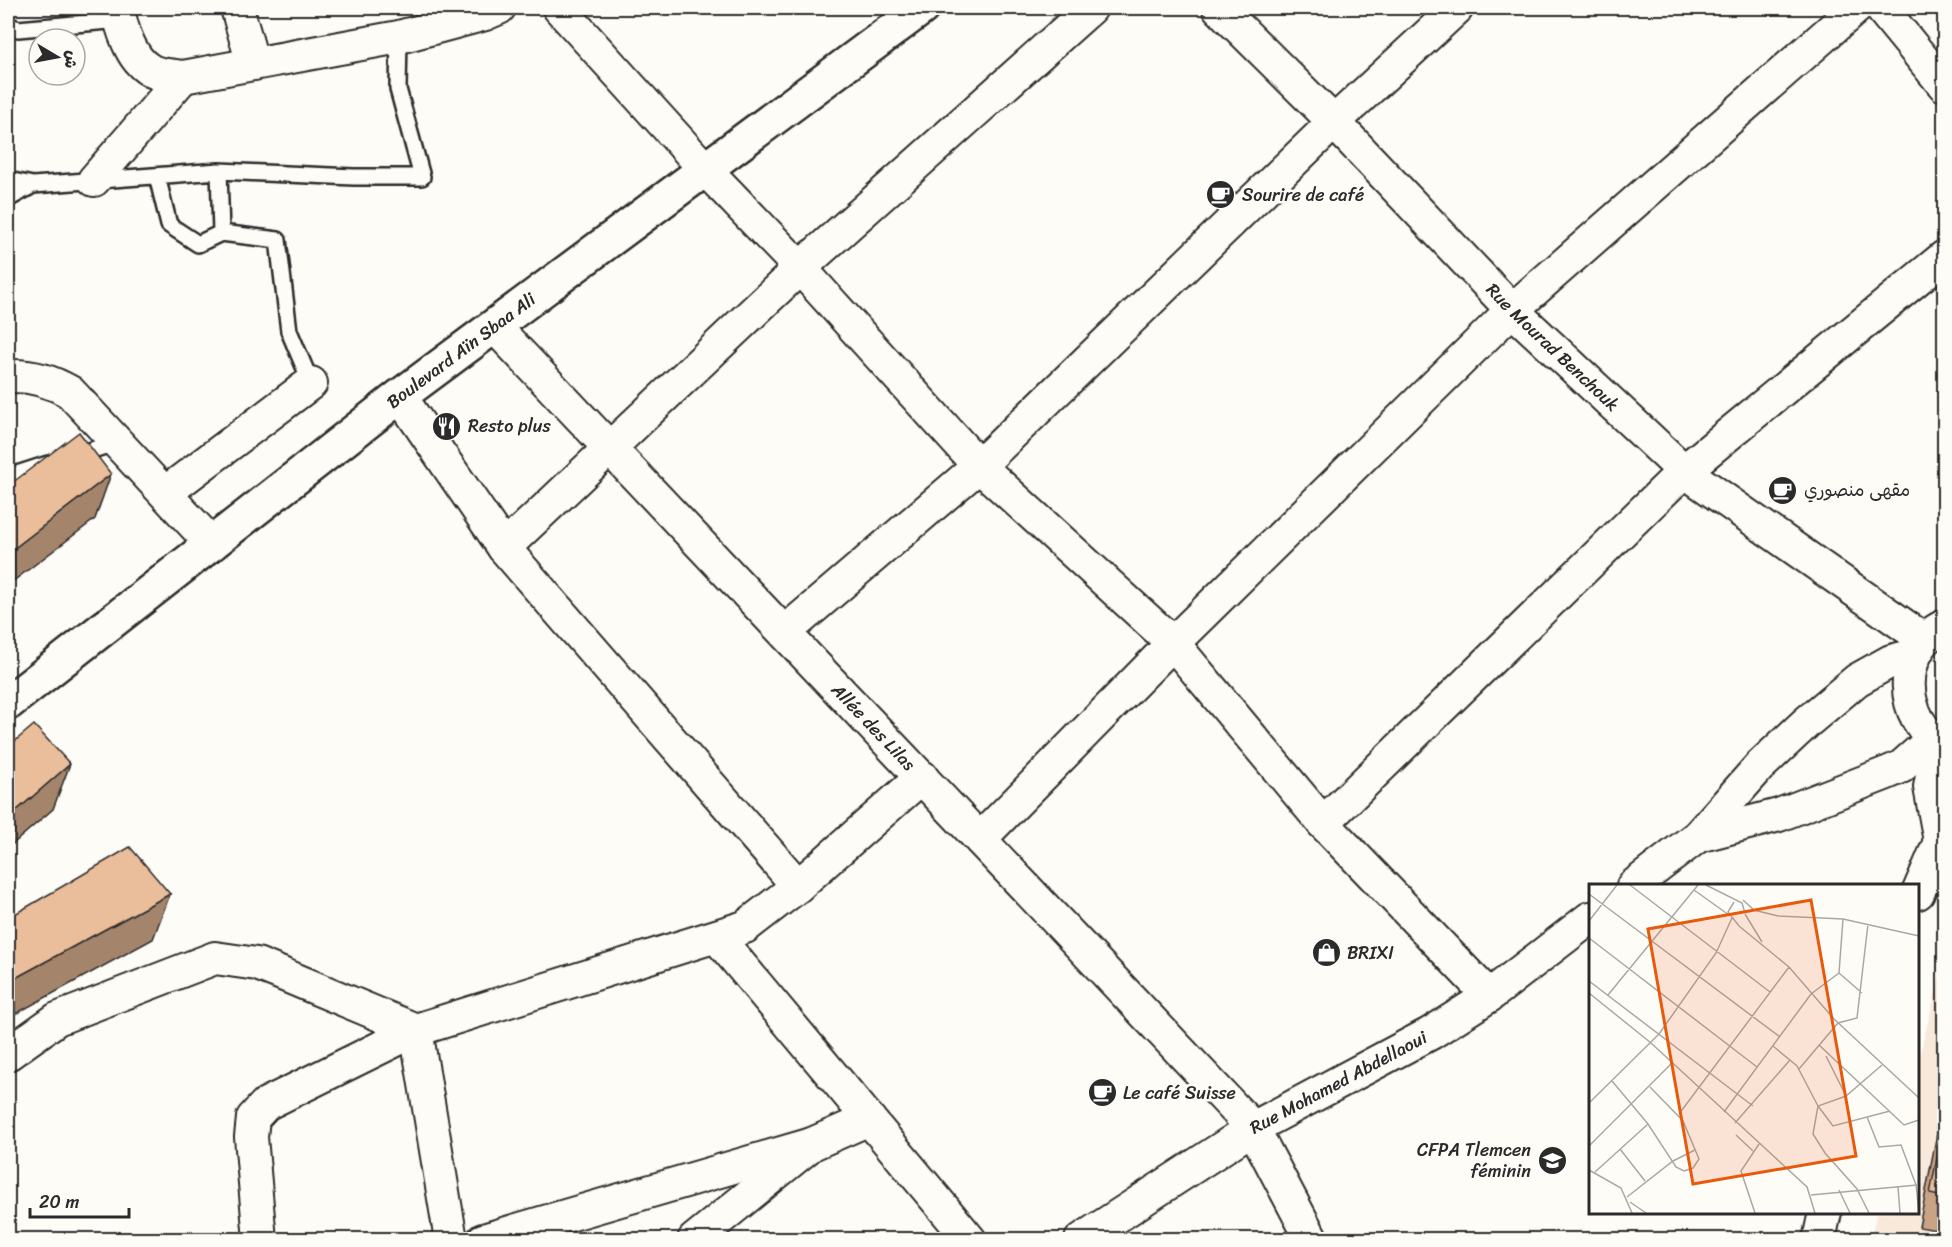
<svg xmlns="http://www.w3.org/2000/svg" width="1952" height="1247" font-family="Sriracha,'Playpen Sans Arabic',sans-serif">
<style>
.built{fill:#f8e9db}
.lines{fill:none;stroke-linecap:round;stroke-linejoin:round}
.lane-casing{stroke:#2b2b2b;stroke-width:20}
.street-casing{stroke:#2b2b2b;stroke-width:36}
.secondary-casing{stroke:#2b2b2b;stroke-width:38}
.lane{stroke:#fdfcf7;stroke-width:15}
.street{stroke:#fdfcf7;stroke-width:32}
.secondary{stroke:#fdfcf7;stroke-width:33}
.wall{fill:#caa385;stroke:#2b2b2b;stroke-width:1.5}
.shaded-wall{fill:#a4856c;stroke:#2b2b2b;stroke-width:1.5}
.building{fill:#ebbe9b;stroke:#2b2b2b;stroke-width:1.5}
.labels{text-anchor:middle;stroke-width:5;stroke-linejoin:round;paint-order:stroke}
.poi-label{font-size:18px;fill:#2b2b2b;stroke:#fdfcf7;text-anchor:start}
.street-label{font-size:18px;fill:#2b2b2b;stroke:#fdfcf7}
.inset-road{fill:none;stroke:#a9a8a5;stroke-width:1.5}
.view{fill:#e8590c;fill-opacity:0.15;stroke:#e8590c;stroke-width:3}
.inset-edge{fill:none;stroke:#2b2b2b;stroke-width:3}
</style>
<rect width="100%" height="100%" fill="#fdfcf7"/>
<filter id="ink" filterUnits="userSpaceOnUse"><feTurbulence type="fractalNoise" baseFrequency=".0167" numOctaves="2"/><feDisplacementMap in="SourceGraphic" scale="12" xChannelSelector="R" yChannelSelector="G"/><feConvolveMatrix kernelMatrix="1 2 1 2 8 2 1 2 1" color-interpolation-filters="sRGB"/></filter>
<g filter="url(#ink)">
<path class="built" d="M1944,960V1239L1870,1240L1877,1213L1918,1212V1061Z"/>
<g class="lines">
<defs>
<path id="lane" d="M8,25L18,29L120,20
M219,171L354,177H422L398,89L399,37
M157,176L169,225L198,244L221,233
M8,180L33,185L8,199
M33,185L219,171L221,233L278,240L289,331L311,383
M74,456L117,442
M8,477L48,464"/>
<g id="street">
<path d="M118,8C121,27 131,60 150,70C158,75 173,75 183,77L399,37L485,14L499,8"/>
<path d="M237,8L253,64"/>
<path d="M559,8L704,168L800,268L979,466L1173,643L1323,823L1489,996"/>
<path id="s1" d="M1219,8L1334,122L1512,310L1684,471L1925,640"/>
<path d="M1881,8L1944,85"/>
<path d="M94,180L183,77"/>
<path id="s2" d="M494,326L1253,1128L1312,1240"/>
<path d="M8,376C31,375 50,380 70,392L212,544"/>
<path d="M400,396L504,548L798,886"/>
<path d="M165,493L311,383"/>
<path d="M504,548L800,268L1091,8"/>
<path d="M1944,626C1896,649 1898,721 1944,745"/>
<path d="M785,632L979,466L1334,122L1457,8"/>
<path d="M1323,823L1684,471L1944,257"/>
<path d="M1698,836L1779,815L1887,773L1901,767L1933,739"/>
<path d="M980,839L1173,643L1512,310L1856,8"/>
<path d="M1940,841L1930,787L1933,771L1943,745"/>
<path d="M1633,886L1698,836L1760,766L1807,722L1857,680L1891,661L1915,655"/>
<path d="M1918,893L1944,832"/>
<path d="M717,937L970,1240"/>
<path d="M8,1054L57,1019L215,958L257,964L277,972L416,1030L745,927L798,886L922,777"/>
<path d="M260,1240L251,1137L253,1118L266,1104L416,1030L451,1240"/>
<path d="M483,1240L812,1144"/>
<path d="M694,1240L812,1144L869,1119"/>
<path id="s3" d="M1081,1240L1253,1128L1431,1033L1489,996L1590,918"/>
<path d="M1819,1240L1825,1212"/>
</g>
<g id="secondary">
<path id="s4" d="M8,703L400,396L922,8"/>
</g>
</defs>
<use href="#lane" class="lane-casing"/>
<use href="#street" class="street-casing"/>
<use href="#secondary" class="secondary-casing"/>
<use href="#lane" class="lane"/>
<use href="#street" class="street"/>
<use href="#secondary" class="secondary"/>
</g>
<path class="wall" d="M1944,1107V1239H1935L1937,1230L1919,1227L1939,1123Z"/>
<path class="shaded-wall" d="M111,474L95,519L8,585V553Z
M70,764L53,809L8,848V818Z
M170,894L153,939L8,1018V982Z"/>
<path class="building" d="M79,432L111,474L8,553V486Z
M34,725L70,764L8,818V747Z
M130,847L170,894L8,982V918Z
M1944,1121V1197L1930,1194Z
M1944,1220V1239H1941Z"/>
</g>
<defs>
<symbol id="cafe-disc" viewBox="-11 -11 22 22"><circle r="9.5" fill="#2b2b2b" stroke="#fdfcf7"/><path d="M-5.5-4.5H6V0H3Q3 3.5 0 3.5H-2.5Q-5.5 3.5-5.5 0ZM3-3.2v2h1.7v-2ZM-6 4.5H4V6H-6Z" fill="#fff"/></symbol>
<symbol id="restaurant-disc" viewBox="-11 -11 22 22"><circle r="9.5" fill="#2b2b2b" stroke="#fdfcf7"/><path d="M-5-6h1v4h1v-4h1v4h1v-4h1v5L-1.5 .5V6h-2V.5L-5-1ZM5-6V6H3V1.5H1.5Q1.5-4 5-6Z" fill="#fff"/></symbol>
<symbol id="shop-disc" viewBox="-11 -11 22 22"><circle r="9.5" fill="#2b2b2b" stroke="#fdfcf7"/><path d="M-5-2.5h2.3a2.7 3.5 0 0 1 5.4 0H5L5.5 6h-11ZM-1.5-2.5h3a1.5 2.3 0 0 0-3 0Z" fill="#fff"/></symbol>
<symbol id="university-disc" viewBox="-11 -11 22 22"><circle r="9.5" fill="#2b2b2b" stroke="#fdfcf7"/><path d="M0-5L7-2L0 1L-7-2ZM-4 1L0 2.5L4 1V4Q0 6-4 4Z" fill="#fff"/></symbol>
</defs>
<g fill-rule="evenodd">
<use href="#cafe-disc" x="1204" y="178" width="33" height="33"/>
<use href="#restaurant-disc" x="430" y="410" width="33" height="33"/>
<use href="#cafe-disc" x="1766" y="474" width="33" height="33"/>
<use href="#shop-disc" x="1310" y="936" width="33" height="33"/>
<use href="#cafe-disc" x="1086" y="1076" width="33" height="33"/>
<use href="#university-disc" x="1536" y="1144" width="33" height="33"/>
</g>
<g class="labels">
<g class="poi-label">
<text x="1242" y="201">Sourire de café</text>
<text x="468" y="432">Resto plus</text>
<text x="1804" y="496">مقهى منصوري</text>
<text x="1347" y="959">BRIXI</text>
<text x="1123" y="1099">Le café Suisse</text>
<text x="1531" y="1156" text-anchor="end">CFPA Tlemcen<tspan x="1531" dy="21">féminin</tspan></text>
</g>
<g class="street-label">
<text dy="6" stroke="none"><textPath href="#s1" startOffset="476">Rue Mourad Benchouk</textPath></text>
<text dy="6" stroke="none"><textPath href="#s4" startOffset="574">Boulevard Aïn Sbaa Ali</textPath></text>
<text dy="6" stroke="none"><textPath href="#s2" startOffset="552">Allée des Lilas</textPath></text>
<text dy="6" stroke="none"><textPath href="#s3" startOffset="302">Rue Mohamed Abdellaoui</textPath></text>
</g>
</g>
<g transform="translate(1589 884)">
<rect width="330" height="330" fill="#fdfcf7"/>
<path class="inset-road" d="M41,1L181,108M117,1L153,19L156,29M105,6L140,31M0,10L191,153M154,16L165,26L189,32L254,35L330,52M145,18L139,28L150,42L200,83L245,135L330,214M156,30L173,58M254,35L250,89L273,109M0,37L28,1M0,54L168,183M0,97L164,222M0,109L62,159L218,303L226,329M19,111L109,1M230,161L315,241L330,236M184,162L208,182L229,222L224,250L236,269L268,305L280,329M237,172L257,212M293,181L257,212L229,222L244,242L301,227M210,185L249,139L268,134L279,40M23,197L59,240L87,283L95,287L104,284L110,275L94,237L61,203M0,219L70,150L127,69L143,34M135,228L222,110L250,89M90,230L200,83M278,233L290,263L312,261L327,301L330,329M146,239L201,176M147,251L164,267M0,262L83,179M31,265L56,297M0,286L32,304L43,329M6,288L59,240M309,303L311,329M250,306L261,329M222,311L328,301M38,313L84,277L106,266M41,318L57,329M166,329L152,287L170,260"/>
<path class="view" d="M222,16L267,272L104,300L59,45Z"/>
<rect width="330" height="330" class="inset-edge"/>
</g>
<rect width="1952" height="1247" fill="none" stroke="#fdfcf7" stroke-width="30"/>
<rect x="15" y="15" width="1922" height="1217" fill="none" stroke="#2b2b2b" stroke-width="2" filter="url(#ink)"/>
<g transform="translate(57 57) rotate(100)"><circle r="28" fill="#fdfcf7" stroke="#a9a8a5" stroke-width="1.5"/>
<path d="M0-4.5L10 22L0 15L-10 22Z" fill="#2b2b2b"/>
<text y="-9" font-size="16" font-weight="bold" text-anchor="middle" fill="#2b2b2b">ش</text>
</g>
<path d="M30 1208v9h99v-9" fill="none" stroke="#2b2b2b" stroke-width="3"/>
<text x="39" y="1208" font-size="18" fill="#2b2b2b" stroke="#fdfcf7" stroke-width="4.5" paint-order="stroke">20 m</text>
</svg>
